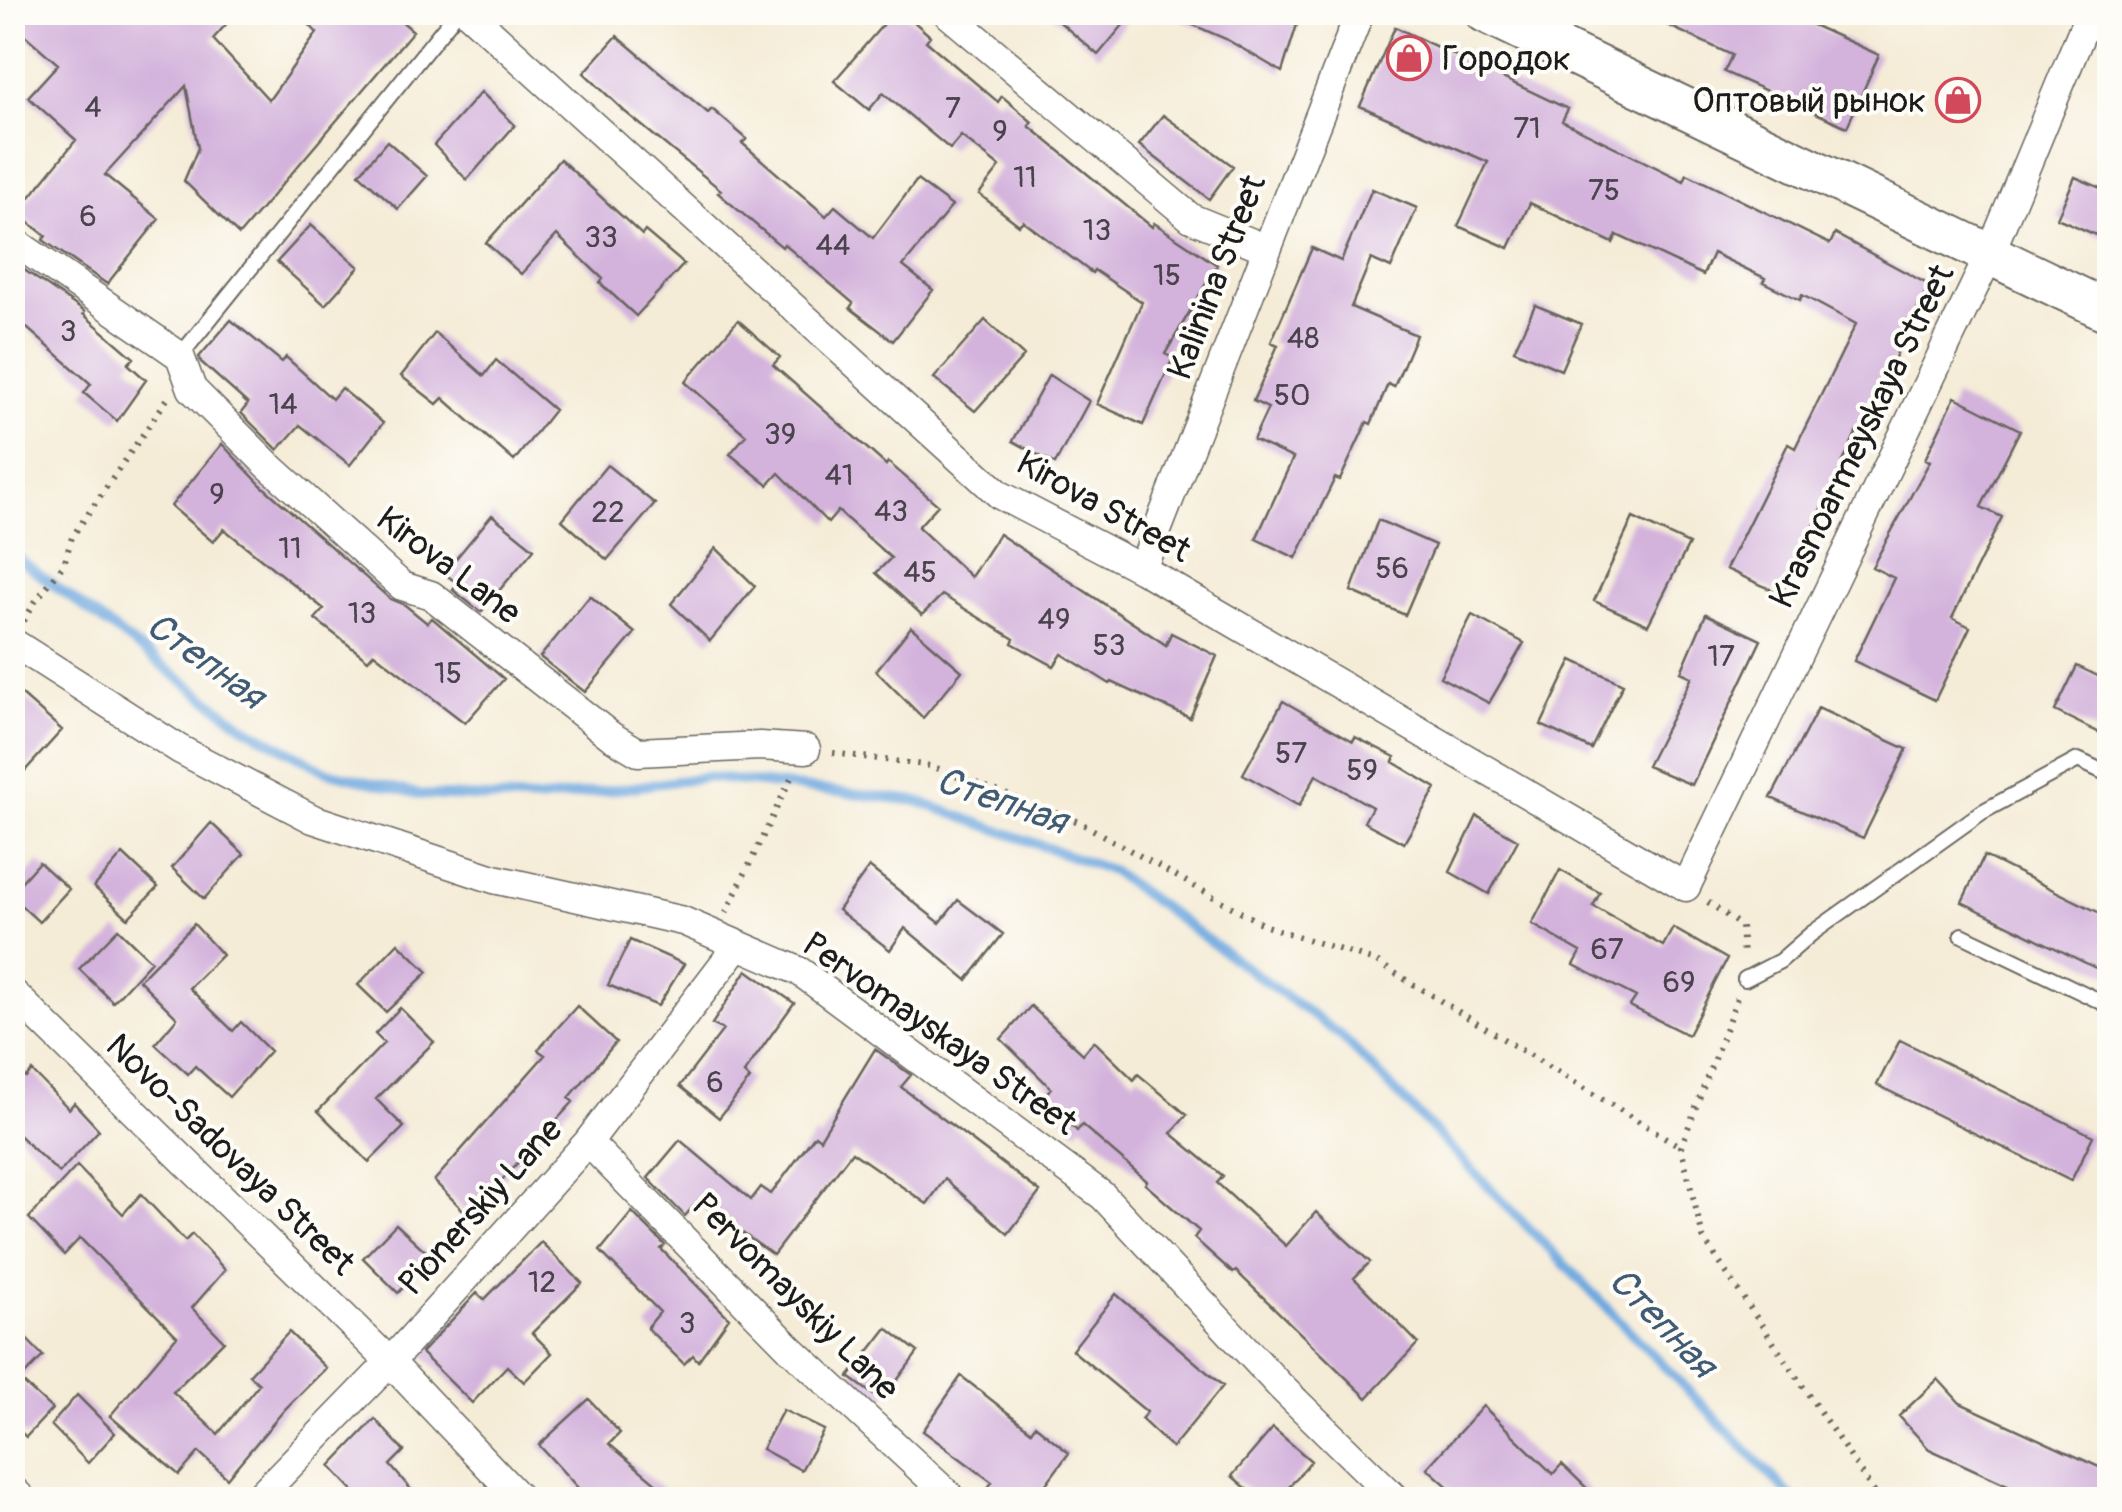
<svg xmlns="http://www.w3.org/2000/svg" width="2122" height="1512" font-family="Pangolin,sans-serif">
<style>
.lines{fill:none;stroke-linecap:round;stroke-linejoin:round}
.stream{stroke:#6fa9df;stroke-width:10}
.building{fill:#d3b2dc}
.lane-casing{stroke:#68655d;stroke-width:18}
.street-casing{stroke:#68655d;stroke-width:31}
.secondary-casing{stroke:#68655d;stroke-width:44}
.path{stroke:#68655d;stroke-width:6;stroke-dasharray:2.5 8;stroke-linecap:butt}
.lane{stroke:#fff;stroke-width:14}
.street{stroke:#fff;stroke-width:28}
.secondary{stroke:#fff;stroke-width:40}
.labels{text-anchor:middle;stroke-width:8;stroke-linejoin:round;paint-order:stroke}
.number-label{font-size:30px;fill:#4a424c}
.poi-label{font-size:35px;fill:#1c1c1c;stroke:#fdfcf7;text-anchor:start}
.street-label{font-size:35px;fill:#1c1c1c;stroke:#fdfcf7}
.water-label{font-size:38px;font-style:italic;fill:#415b74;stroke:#fdfcf7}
</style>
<rect width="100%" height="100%" fill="#fdfcf7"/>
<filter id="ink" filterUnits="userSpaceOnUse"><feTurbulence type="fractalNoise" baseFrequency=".01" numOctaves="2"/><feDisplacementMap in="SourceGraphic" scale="20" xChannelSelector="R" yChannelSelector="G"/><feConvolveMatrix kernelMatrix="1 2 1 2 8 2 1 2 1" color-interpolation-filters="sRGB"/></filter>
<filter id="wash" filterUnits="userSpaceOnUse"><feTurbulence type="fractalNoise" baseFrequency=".0048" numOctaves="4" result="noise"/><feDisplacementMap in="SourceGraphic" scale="40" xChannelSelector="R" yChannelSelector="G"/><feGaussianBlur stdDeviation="2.25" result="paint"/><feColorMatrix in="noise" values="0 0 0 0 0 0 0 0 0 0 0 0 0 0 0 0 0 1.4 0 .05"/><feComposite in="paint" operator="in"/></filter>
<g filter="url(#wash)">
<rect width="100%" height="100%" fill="#f5ecd7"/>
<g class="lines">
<path class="stream" d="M12,554L245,727L325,771L422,795L538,800L706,777L917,801L1112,871L1341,1036L1795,1500"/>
</g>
<g id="blocks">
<path class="building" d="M12,12H237L213,39L269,100L317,33L298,12H391L413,31L239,235L184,181L198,148L186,86L105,175L159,219L107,284L43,240L46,236L17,213L76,140L28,97L58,64L12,24Z
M894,12H903L930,36L926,41L998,102L1002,96L1032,122L1029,126L1152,227L1154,223L1217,265L1165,354L1173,358L1143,425L1097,404L1142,302L1094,270L1092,273L1023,221L1019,225L979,194L1000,167L961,136L950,149L883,93L869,110L834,81Z
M1048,12H1134L1098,55Z
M1163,12H1301L1282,72L1226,39Z
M1639,12H1784L1879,55L1847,127L1724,72L1732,55Z
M1395,27L1568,109L1562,121L1684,181L1687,174L1830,244L1835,234L1929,285L1890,368L1893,369L1861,436L1856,433L1783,595L1726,569L1788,444L1795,448L1856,324L1802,295L1800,300L1763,282L1765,278L1713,253L1703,275L1617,235L1613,243L1530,203L1509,248L1458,226L1488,162L1360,106Z
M617,36L708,113L712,109L747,139L742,143L826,216L835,206L873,238L917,180L952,206L903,266L933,290L893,341L850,308L853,303L784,244L782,247L718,193L721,190L624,111L584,73Z
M481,92L515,125L467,180L434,145Z
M1163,115L1233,166L1209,199L1139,145Z
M387,141L427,176L398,209L359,174Z
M560,159L642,235L645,231L684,264L636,316L600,283L603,279L557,235L521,274L486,243Z
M2075,177L2110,192V241L2057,218Z
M1372,189L1417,208L1391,268L1371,259L1351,307L1416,335L1394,387L1388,384L1371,424L1367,422L1340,480L1335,478L1296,558L1256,539L1293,458L1253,440L1268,408L1253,401L1278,345L1271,342L1312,248L1341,261Z
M311,225L359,267L325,305L277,262Z
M20,267L85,312L83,314L134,358L128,364L146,380L117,421L84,393L91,384L12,315V276Z
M1535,305L1581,324L1561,370L1514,350Z
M231,320L282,362L286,357L332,399L341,388L383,423L350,465L300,425L278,450L241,413L248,404L201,362L199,357Z
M738,320L780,357L773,365L886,465L888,462L938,505L918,527L971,577L999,534L1166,645L1171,633L1217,656L1190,718L1112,682L1110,684L1062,654L1054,666L1012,643L1014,639L942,595L922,615L876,573L891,558L838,511L828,523L779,473L768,485L730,454L746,435L685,382Z
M985,320L1024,356L975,411L934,378Z
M435,333L484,376L496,360L554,410L514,461L443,398L437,404L401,376Z
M1049,375L1089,401L1055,464L1013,441Z
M1955,397L2020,430L1981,507L2002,517L1952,618L1970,627L1935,700L1854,661L1894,578L1872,567L1930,461L1925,459Z
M222,444L261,485L390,599L405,605L427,623L432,618L504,679L465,723L374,653L368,660L315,619L324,609L224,529L213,542L171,506Z
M607,465L655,504L607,560L562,520Z
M492,515L534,549L481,612L453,590L458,584L444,573Z
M1633,518L1689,544L1648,625L1594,601Z
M1378,520L1435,545L1405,615L1351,591Z
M716,548L755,586L710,641L671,604Z
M590,596L635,633L585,692L540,657Z
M1706,614L1761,640L1692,785L1647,766L1692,677L1681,672Z
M1472,615L1524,643L1489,703L1440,677Z
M911,627L962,671L923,718L876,671Z
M1572,660L1623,684L1591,749L1541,725Z
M2077,666L2110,682V738L2055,711Z
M12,686L62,730L12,785Z
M1283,701L1353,741L1355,737L1395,757L1393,762L1436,788L1404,843L1364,822L1372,807L1316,775L1299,806L1243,774Z
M1818,708L1907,749L1863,838L1771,798Z
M1477,816L1518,840L1489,894L1450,872Z
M211,823L244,854L204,899L172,868Z
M123,854L158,887L128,918L94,887Z
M1984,856L2110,918V975L1962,902Z
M39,862L69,889L39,922L12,897V892Z
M869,867L940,923L958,900L1003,934L967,980L905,928L890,950L838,910Z
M1560,870L1600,893L1593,906L1663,946L1673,928L1727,959L1688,1035L1630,1006L1636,997L1574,965L1581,952L1532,924Z
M194,924L222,955L189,988L233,1031L241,1022L270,1051L229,1097L195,1066L188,1074L155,1044L177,1018L139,980Z
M118,929L151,961L113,1002L79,969Z
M630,940L684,964L658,1006L608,985Z
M398,943L428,972L386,1012L358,985Z
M747,970L794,1003L744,1073L750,1079L719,1118L680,1086L723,1030L712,1024Z
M577,1006L616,1042L569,1098L573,1102L469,1216L434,1181L545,1055L538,1050Z
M1031,1006L1083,1054L1094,1041L1134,1080L1138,1074L1187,1115L1171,1133L1223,1176L1217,1183L1286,1246L1316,1212L1370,1262L1354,1278L1418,1343L1367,1398L1236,1271L1233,1273L1194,1238L1199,1231L1145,1184L1147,1181L1082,1125L1077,1131L1043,1097L1051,1088L1001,1039Z
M400,1008L434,1042L376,1099L404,1127L369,1162L318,1111L384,1043L375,1034Z
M1900,1040L2093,1136L2071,1181L1877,1085Z
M875,1049L911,1075L901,1087L1040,1192L1008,1234L945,1179L927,1204L852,1152L773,1255L698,1201L685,1216L648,1178L680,1140L751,1200L761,1187L771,1194L815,1135L820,1139Z
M12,1065L26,1078L32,1071L69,1109L74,1103L99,1130L59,1173L12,1129Z
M77,1166L123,1214L141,1194L185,1241L192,1234L225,1270L192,1308L224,1341L173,1392L218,1434L259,1384L249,1375L289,1332L326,1368L285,1409L227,1478L199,1452L179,1475L110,1416L177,1336L80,1238L64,1255L29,1218Z
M632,1212L665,1245L661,1249L729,1318L698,1361L693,1355L684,1364L647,1328L660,1312L600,1251Z
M396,1224L432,1257L398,1293L363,1258Z
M541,1242L582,1283L532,1333L552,1353L524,1382L507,1366L472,1403L421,1353L477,1293L484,1300Z
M1116,1294L1223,1386L1172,1448L1141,1419L1147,1412L1072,1350Z
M12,1324L43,1356L20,1380L52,1409L26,1437L12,1424Z
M887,1328L918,1352L882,1401L849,1377Z
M961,1376L1031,1431L1035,1425L1069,1453L1034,1500H1004L988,1488L992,1482L923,1431Z
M1938,1379L1960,1403L2110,1472V1500H2040L1929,1449L1899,1416Z
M77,1395L115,1433L88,1463L51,1425Z
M589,1399L620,1433L609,1444L676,1500H589L539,1445Z
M1483,1406L1553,1474L1562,1464L1599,1500H1463L1427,1468Z
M783,1410L824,1430L801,1470L762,1449Z
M375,1419L404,1451L390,1465L420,1500H362L330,1466Z
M1273,1428L1311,1461L1278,1500H1260L1232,1476Z"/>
</g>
</g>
<g filter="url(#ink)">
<use href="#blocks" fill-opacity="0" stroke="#68655d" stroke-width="2.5"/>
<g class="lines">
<defs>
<path id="lane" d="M180,356L457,12
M1962,935L2110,1006
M1745,979L1780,961L1811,934L1982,812L2078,760L2110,775"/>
<path id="street" d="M468,12L1000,495L1142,569L1686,887L1989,256L2090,12
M946,12L1191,218L1267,249
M12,240L180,356L192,389L267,464L402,586L431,595L611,736L638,752L760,746L806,749
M1142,569L1360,12
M12,642L179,749L313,819L494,879L683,921L799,971L1103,1196L1281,1387L1397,1500
M12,992L390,1362L521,1500
M588,1142L790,1348L954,1500
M12,1489L23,1500
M256,1500L390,1362L588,1142L738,945"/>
<path id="secondary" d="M1485,12L2110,312"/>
</defs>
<use href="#lane" class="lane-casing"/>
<use href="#street" class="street-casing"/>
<use href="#secondary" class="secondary-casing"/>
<path class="path" d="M24,621L35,602L64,564L72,537L168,398
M833,753L931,766L1079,822L1266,926L1375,961L1681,1147
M1708,902L1741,926L1743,957
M726,913L792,776
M1737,998L1681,1147L1703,1238L1874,1492L1884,1500"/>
<use href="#lane" class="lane"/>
<use href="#street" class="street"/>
<use href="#secondary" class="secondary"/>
</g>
</g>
<defs>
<symbol id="shop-ring" viewBox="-11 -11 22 22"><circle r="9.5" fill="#fdfcf7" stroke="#d1495b" stroke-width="1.5"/><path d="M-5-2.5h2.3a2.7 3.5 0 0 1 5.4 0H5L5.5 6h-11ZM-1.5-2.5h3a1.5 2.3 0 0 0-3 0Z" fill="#d1495b"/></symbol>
</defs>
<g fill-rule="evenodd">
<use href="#shop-ring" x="1384" y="33" width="50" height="50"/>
<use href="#shop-ring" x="1933" y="75" width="50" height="50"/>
</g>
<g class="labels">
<g class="number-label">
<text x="93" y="117">4</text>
<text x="953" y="118">7</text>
<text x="1527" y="138">71</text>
<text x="1000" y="141">9</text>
<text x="1025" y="187">11</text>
<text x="1604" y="200">75</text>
<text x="88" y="226">6</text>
<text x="1097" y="240">13</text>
<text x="601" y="247">33</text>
<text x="833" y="255">44</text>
<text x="1167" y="285">15</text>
<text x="68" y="341">3</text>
<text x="1303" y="348">48</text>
<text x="1292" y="405">50</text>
<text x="283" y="414">14</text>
<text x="780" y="444">39</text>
<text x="839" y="485">41</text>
<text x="217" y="504">9</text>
<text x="891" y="521">43</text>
<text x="608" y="522">22</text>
<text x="290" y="558">11</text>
<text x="1392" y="578">56</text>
<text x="920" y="582">45</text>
<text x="362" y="623">13</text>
<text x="1054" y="629">49</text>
<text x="1109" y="655">53</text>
<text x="1721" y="666">17</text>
<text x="448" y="683">15</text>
<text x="1291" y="763">57</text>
<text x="1362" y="780">59</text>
<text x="1607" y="959">67</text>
<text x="1679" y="992">69</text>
<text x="715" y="1092">6</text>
<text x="542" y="1292">12</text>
<text x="687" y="1333">3</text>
</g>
<g class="poi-label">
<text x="1442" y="70">Городок</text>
<text x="1926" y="112" text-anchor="end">Оптовый рынок</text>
</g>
<g class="street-label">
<text transform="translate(1216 277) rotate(-69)" y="12">Kalinina Street</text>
<text transform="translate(1861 436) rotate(-64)" y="12">Krasnoarmeyskaya Street</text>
<text transform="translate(1104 506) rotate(29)" y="12">Kirova Street</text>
<text transform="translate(449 565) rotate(37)" y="12">Kirova Lane</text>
<text transform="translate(940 1033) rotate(35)" y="12">Pervomayskaya Street</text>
<text transform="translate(231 1154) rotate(44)" y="12">Novo-Sadovaya Street</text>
<text transform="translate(480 1206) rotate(-48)" y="12">Pionerskiy Lane</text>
<text transform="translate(796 1296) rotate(45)" y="12">Pervomayskiy Lane</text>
</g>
<g class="water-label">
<text transform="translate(206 660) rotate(36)" y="13">Степная</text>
<text transform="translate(1002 800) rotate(19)" y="13">Степная</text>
<text transform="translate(1663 1322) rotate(46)" y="13">Степная</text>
</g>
</g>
<rect width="2122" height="1512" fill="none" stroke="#fdfcf7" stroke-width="50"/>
</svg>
